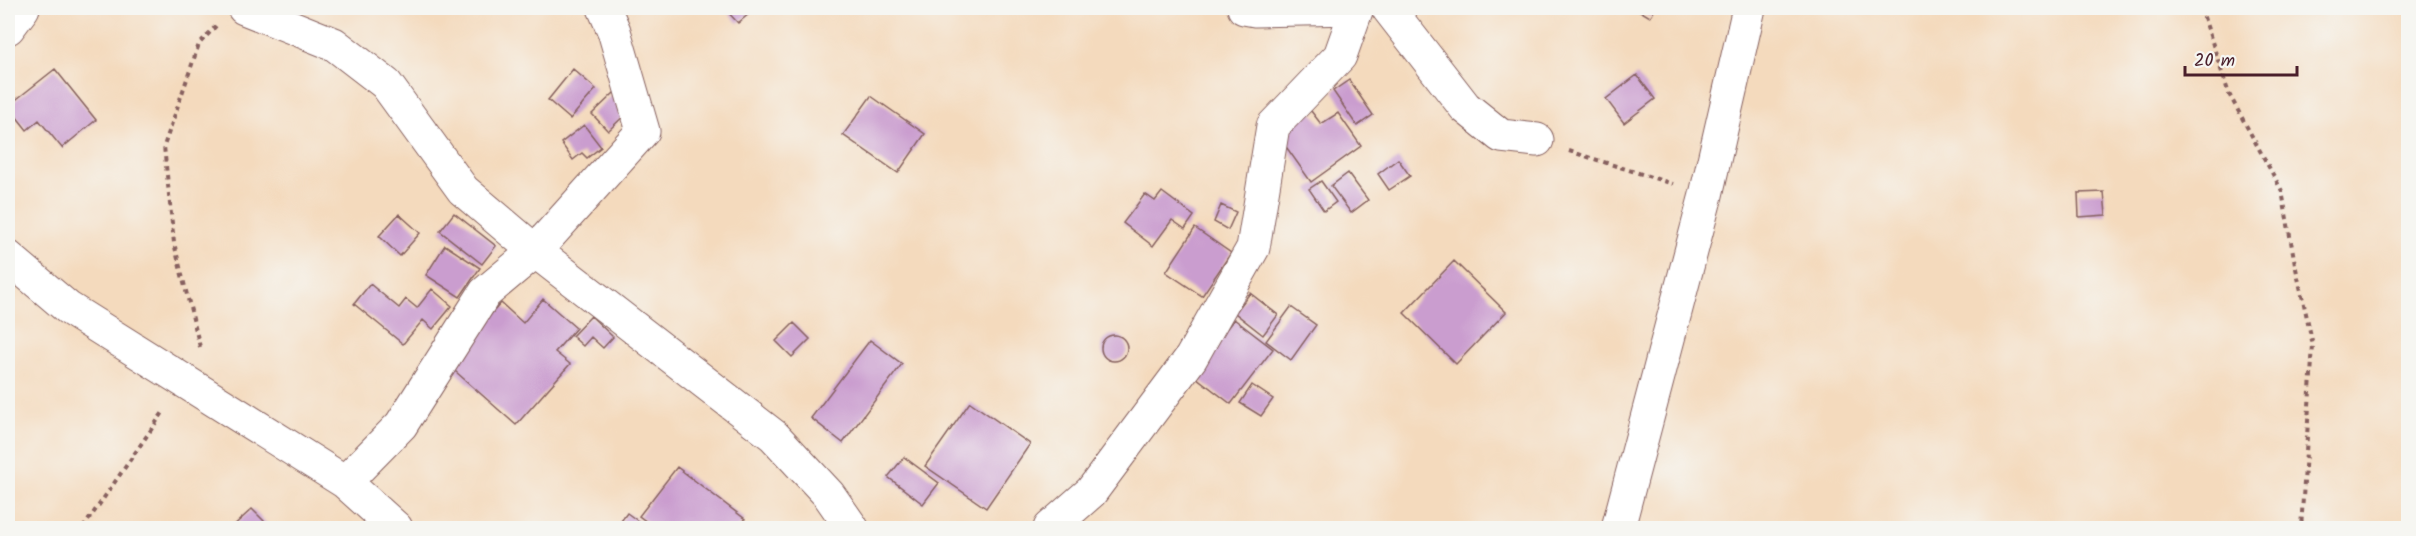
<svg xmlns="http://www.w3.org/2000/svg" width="2416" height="536" font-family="Kalam,sans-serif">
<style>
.building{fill:#ca9dcf}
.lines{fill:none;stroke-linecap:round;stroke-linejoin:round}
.minor-casing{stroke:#86605e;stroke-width:35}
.major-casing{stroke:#86605e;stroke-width:35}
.path{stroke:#86605e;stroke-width:4;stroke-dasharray:4.5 4.5;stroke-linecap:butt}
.minor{stroke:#fff;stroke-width:33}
.major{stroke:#fff;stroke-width:33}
</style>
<rect width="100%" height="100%" fill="#f6f6f2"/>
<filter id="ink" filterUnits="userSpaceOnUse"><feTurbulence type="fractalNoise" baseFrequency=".0167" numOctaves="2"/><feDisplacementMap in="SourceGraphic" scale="12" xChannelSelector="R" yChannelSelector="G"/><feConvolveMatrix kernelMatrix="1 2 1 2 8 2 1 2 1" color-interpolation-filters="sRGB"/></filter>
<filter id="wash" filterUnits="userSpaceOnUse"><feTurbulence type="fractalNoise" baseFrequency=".008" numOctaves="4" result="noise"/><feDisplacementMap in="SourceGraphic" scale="24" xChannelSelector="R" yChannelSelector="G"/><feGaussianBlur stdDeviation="1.35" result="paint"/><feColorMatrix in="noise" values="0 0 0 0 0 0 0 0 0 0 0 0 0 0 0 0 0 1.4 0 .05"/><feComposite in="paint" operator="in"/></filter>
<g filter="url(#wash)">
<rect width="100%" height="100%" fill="#f4dabd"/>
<g id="blocks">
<path class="building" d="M724,8H756L738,23Z
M1635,8H1656L1650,17Z
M55,69L96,120L62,148L39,120L27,130L8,106Z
M573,69L596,89L570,119L548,100Z
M1637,75L1655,99L1624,123L1606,99Z
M1349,80L1373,115L1357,126L1333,91Z
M614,93L631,109L608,131L592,114Z
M871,96L925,134L898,173L843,135Z
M1311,111L1321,124L1338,113L1361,146L1311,182L1277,134Z
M584,125L601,147L587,158L582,153L573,160L561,143Z
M1398,159L1410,176L1389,190L1378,174Z
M1348,173L1368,200L1351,213L1331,186Z
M1321,181L1336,202L1324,211L1309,189Z
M1162,192L1194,216L1185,229L1172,220L1153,246L1123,223L1145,194L1155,201Z
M2104,192L2106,215L2079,217L2078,193Z
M1221,205L1236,212L1228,230L1214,222Z
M454,213L496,246L482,264L440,231Z
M399,214L420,233L400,256L379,236Z
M1195,228L1231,253L1202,296L1166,272Z
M445,245L480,268L460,297L426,275Z
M1454,261L1506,312L1456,364L1404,313Z
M370,284L399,308L406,299L417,308L432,289L452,306L433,329L423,320L403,344L354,304Z
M1250,293L1278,315L1263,335L1235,313Z
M543,299L576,328L555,352L570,364L516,425L447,364L501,303L523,323Z
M1291,307L1316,325L1291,360L1266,341Z
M591,316L613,337L603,348L591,337L583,346L572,336Z
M1234,319L1273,349L1231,404L1192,374Z
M794,323L810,339L792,357L776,341Z
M1101 348a13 13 0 1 1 26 0a13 13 0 1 1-26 0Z
M870,340L902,364L843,443L811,418Z
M1252,385L1273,399L1261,416L1240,403Z
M970,402L1030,444L986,508L925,466Z
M904,457L939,483L923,504L888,477Z
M677,467L745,519L738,528H655L639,516Z
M252,509L271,528H231Z
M627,513L642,524L638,528H616Z"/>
</g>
</g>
<g filter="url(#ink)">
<use href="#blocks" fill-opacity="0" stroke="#86605e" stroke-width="1.5"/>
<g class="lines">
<defs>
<path id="minor" d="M244,8L334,44L386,84L463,190L535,251L774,436L829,495L852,528
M1244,8L1255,10L1357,8
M1388,8L1465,107L1501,136L1537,140
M8,28L23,8
M8,257L68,308L345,482L396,528
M345,482L401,425L485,293L535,251L643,131L614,31L604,8
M1050,528L1091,492L1191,358L1253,248L1273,126L1340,56L1357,8"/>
<path id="major" d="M1618,528L1706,195L1749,8"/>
</defs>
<use href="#minor" class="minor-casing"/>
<use href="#major" class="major-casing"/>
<path class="path" d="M2201,8L2229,94L2282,191L2295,264L2313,345L2301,528
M1569,151L1673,184
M200,347L174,243L164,146L199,44L216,26
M83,528L164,411"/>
<use href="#minor" class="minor"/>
<use href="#major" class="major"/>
</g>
</g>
<rect width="2416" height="536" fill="none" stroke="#f6f6f2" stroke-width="30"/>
<path d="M2185 66v9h112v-9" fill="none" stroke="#4a1f2b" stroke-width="3"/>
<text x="2194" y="66" font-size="18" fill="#4a1f2b" stroke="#f6f6f2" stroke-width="4.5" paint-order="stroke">20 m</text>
</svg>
